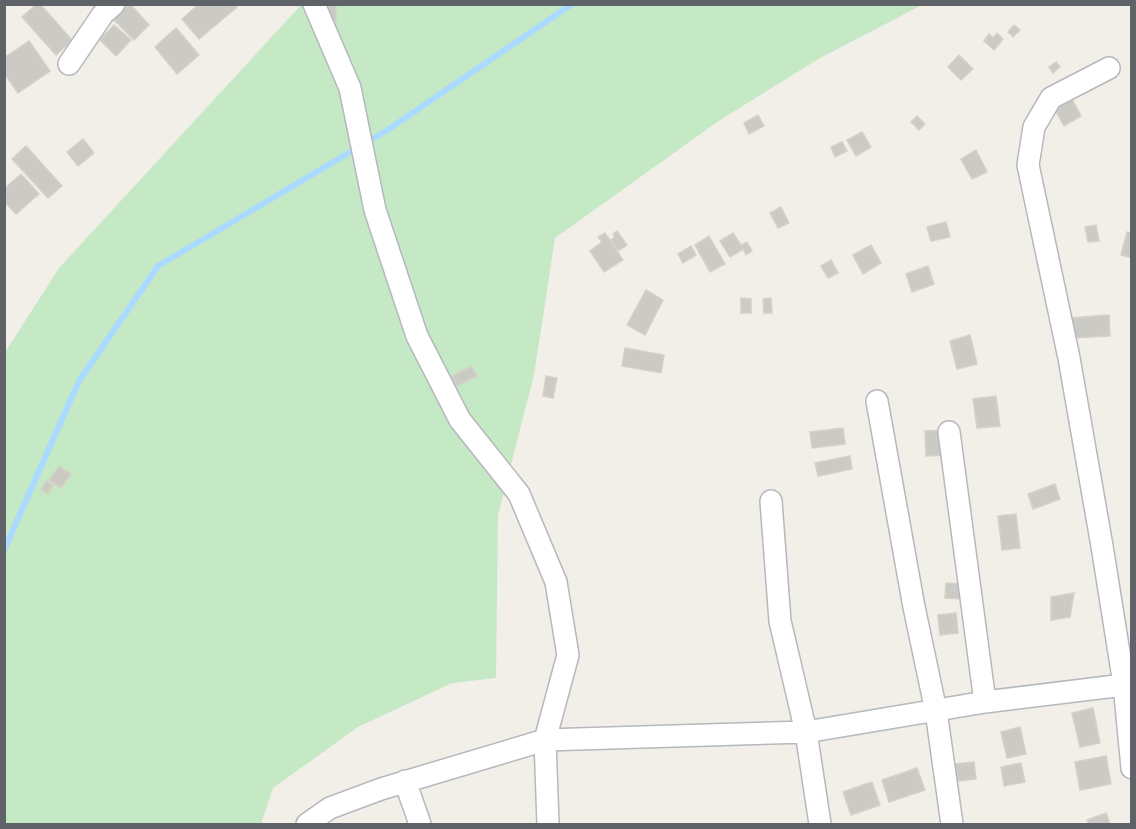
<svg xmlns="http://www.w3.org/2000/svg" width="1136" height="829" font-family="Helvetica,sans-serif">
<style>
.green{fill:#c5e8c5}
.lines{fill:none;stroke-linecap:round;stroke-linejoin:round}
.stream{stroke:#aadaff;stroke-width:6}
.building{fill:#cccac5;stroke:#d6d1c6;stroke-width:1.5}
.minor-casing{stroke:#b5b8bc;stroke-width:24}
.minor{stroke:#fff;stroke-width:21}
</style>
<rect width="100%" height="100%" fill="#f1efe8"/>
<path class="green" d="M301,5H922L820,58L720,120L555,238L534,375L498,515L496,678L452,683L358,727L273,788L261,824H5L4,354L59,268Z"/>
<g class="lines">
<path class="stream" d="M4,550L79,381L158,266L389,129L572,4"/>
</g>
<path class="building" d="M37,4H40L72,40L56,55L22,17Z
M130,4L149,25L134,40L114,20Z
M199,4H235L237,7L199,39L182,19Z
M327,4H336V21H327Z
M114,25L131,40L116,56L100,40Z
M1014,25L1020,30L1013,37L1008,32Z
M176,28L199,55L177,74L155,47Z
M997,33L1003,39L994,50L984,41L989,34L993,38Z
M29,41L50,71L18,93L4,73V58Z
M959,55L973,69L961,80L948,67Z
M1056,62L1060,67L1053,73L1049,67Z
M1070,95L1081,116L1064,126L1052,104Z
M758,115L764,126L749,134L744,123Z
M917,116L925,124L919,130L911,122Z
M862,132L871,147L856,156L847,140Z
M83,139L94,153L78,166L67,152Z
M842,142L847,151L835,157L831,147Z
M26,146L62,186L48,198L12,159Z
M976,150L987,172L972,179L961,159Z
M21,174L39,194L16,214L4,201V189Z
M781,207L789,223L778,228L770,213Z
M946,222L950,237L931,241L927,227Z
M1096,225L1099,241L1088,242L1085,227Z
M617,231L627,245L618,251L611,240L615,237L613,234Z
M1127,232L1132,233V258L1121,255Z
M605,233L623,260L604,272L590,251L602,242L598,237Z
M733,233L741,245L747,242L752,251L746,255L743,249L730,257L720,241Z
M709,236L725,264L710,272L695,245Z
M871,245L881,263L863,274L853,255Z
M691,246L696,255L683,263L678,254Z
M831,260L838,273L828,278L821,266Z
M928,266L934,284L912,292L906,274Z
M646,290L663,300L645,335L627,325Z
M741,298L751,299V313H741Z
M771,298L772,313H764L763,299Z
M1109,315L1110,336L1073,338L1071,318Z
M970,335L977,364L957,369L950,341Z
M625,348L664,355L661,373L622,366Z
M471,366L477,376L457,386L452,376Z
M546,376L557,378L553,398L543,396Z
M996,396L1000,426L977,428L973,399Z
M843,428L845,444L812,448L810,432Z
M949,430L950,455L926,456L925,431Z
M850,456L852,469L818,476L815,463Z
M59,466L71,474L61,488L49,480Z
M46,481L53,485L48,494L41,490Z
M1055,484L1060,499L1033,509L1028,494Z
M1016,514L1020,548L1002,550L998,516Z
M946,583L965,584L964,599L945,598Z
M1074,593L1070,617L1051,620V597Z
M956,613L958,633L940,635L938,615Z
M1093,708L1100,743L1080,747L1072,713Z
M1020,727L1026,754L1007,758L1001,732Z
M1106,756L1111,784L1080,790L1075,762Z
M974,762L976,779L958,781L955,764Z
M1021,763L1025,782L1004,786L1001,767Z
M917,768L925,790L889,802L882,780Z
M872,782L880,805L851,815L843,792Z
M1106,813L1110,824H1089L1087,820Z"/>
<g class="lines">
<defs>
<path id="minor" d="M314,4L350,88L375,210L417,336L460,420L519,494L556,582L568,655L545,740L548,824
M69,64L103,14L114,4
M1109,68L1051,98L1034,127L1028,165L1069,358L1102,546L1124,684L1132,768
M877,401L914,607L936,711L952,824
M949,432L985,702
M771,501L780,621L806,732L820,824
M405,781L420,824
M307,824L330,808L381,789L545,740L806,732L985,702L1132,684"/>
</defs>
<use href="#minor" class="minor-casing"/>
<use href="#minor" class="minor"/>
</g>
<rect width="1136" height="829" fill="none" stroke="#5f6368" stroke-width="12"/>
</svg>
